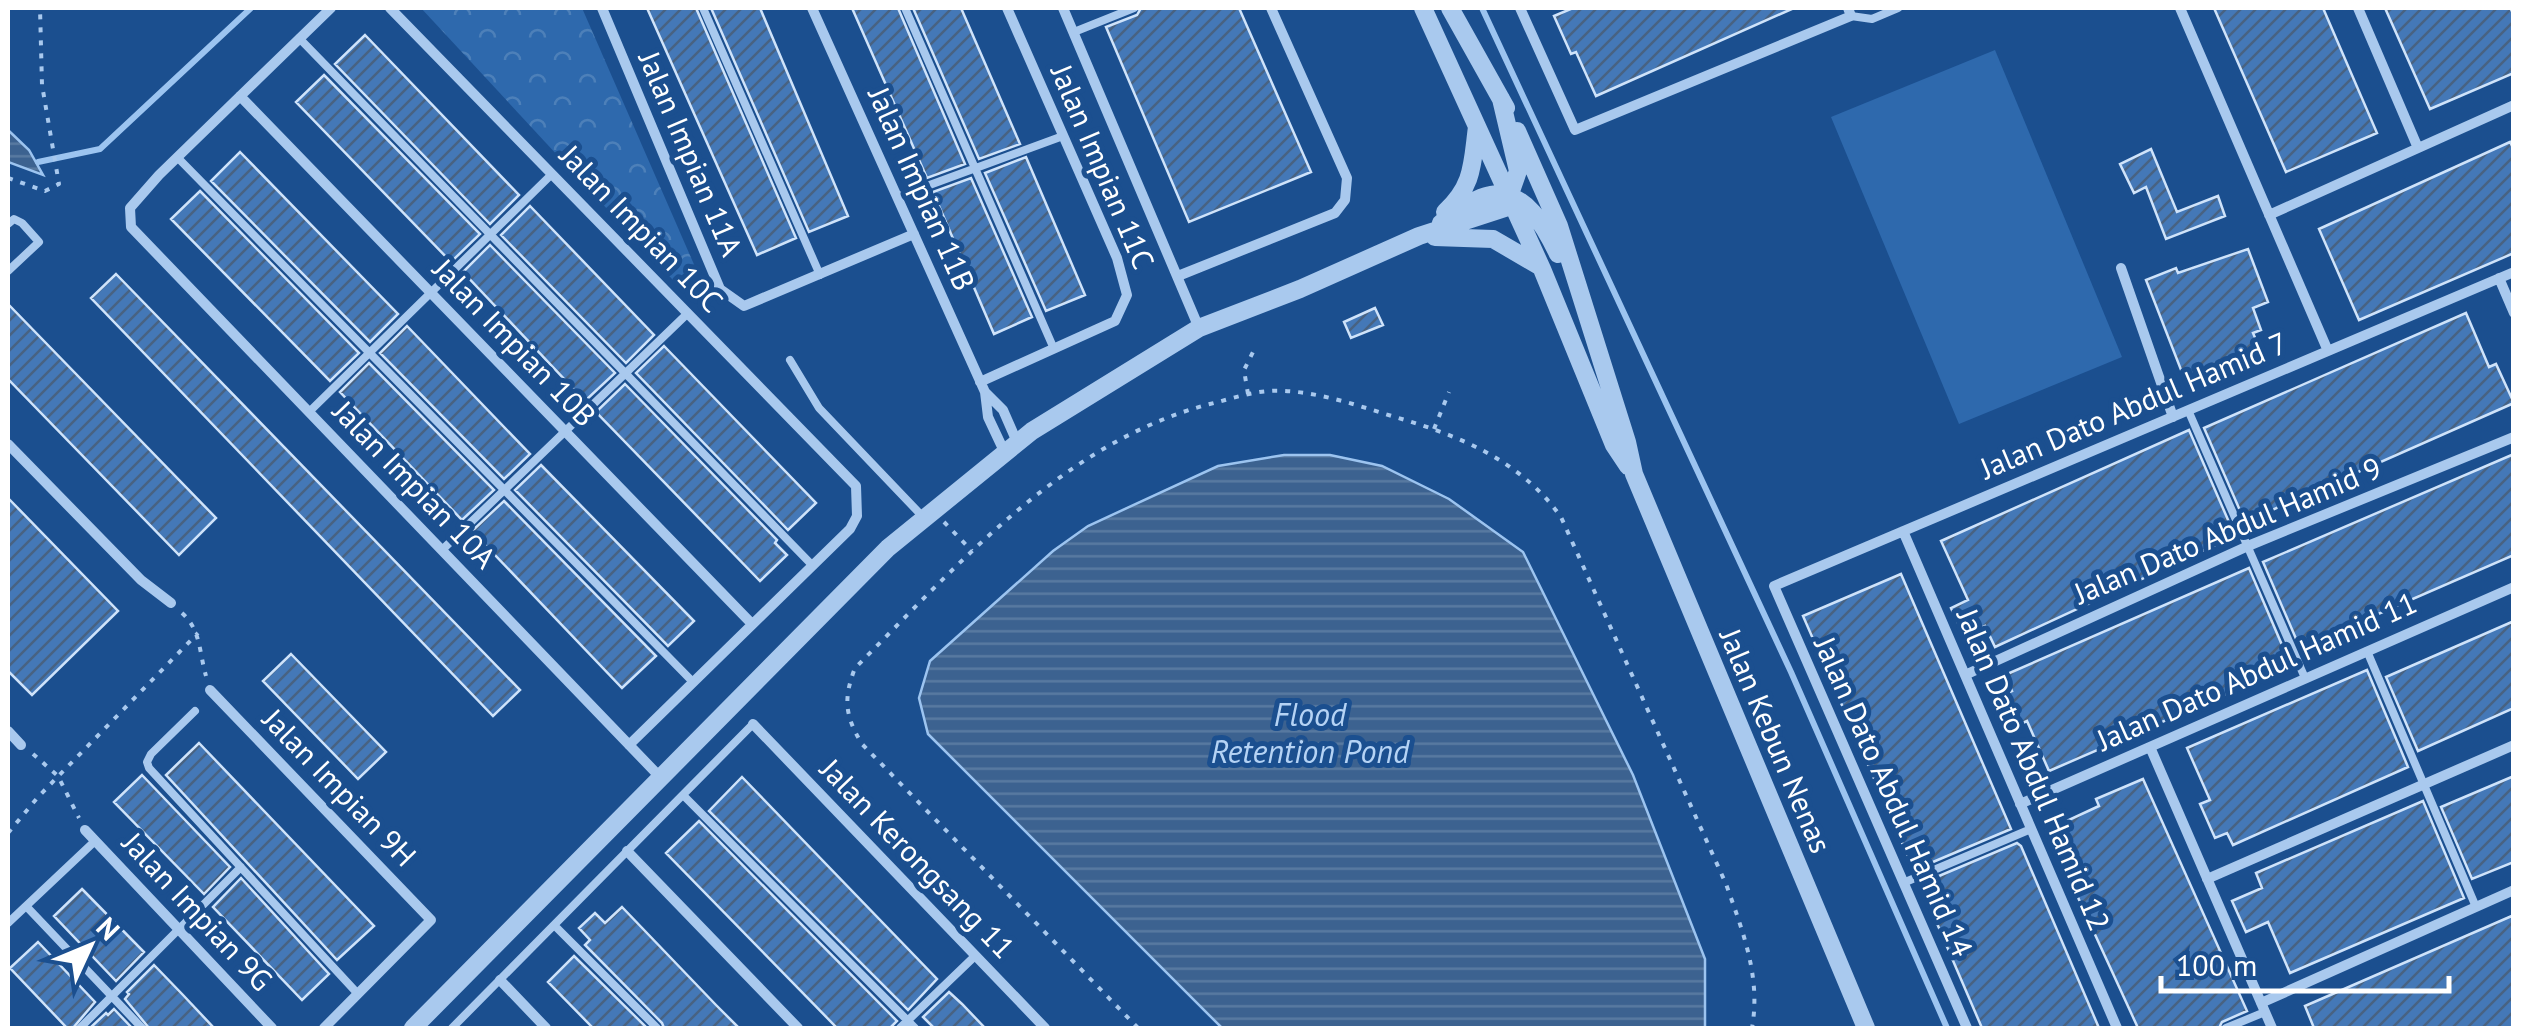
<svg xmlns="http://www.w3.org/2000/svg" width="2521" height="1036" font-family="'PT Sans',sans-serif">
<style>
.park{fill:url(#park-crowns)}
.garden{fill:#2e69ad}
.water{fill:url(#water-rules);stroke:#9cc4f0;stroke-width:2.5}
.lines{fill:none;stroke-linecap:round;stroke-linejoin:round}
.stream{stroke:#9cc4f0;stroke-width:6}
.building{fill:url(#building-hatch);stroke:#cfe3fa;stroke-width:2.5}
.path{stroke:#a9c9ee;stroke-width:4;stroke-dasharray:5 8;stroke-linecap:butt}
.service{stroke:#a9c9ee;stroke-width:8}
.minor{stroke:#a9c9ee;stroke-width:10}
.tertiary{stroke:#a9c9ee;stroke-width:18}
.labels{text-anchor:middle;stroke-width:10;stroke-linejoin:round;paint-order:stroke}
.street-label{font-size:30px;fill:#fff;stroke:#1b4f8f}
.water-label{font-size:32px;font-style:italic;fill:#b5d3f5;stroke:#1b4f8f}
</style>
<defs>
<pattern id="park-crowns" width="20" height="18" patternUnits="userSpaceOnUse" patternTransform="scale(2.5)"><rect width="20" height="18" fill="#2e69ad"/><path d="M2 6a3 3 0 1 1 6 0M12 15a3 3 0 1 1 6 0" fill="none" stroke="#4d80b9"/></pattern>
<pattern id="water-rules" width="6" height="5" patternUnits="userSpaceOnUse" patternTransform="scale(2.5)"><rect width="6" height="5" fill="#3c6290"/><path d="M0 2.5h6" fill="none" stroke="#597aa1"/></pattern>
<pattern id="building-hatch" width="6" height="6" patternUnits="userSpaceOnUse" patternTransform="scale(2.5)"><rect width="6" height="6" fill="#4478b7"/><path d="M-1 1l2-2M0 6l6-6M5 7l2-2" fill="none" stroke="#486282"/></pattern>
</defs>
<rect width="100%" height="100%" fill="#1b4f8f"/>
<path class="park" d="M421,8H582L703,285L685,293Z"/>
<path class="garden" d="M1995,50L2122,357L1959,424L1831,117Z"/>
<path class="water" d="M8,130L29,150L43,175L8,162Z
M1284,455H1330L1382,466L1449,499L1523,552L1633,775L1705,959V1028H1222L928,734L919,698L930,661L1053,551L1088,526L1218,466Z"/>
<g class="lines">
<path class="stream" d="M1482,8L1791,672L1947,1028
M38,162L100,149L251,8"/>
</g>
<path class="building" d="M647,8H696L796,238L757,255Z
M711,8H760L848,216L809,232Z
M852,8H898L965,164L927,178Z
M913,8H961L1020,144L979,159Z
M1141,8H1239L1311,172L1189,222L1106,27L1137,15Z
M1573,8H1794L1596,96L1576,52L1571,54L1554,16Z
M2214,8H2323L2377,133L2286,172Z
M2385,8H2510L2514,15V73L2430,109Z
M365,35L519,195L490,224L335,64Z
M324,75L480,234L451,262L296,102Z
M2510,142L2514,150V253L2359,320L2319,229Z
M2151,149L2177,212L2218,196L2225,216L2166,239L2146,187L2134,193L2120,164Z
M240,152L398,314L370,342L211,181Z
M1026,157L1085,295L1046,311L985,173Z
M971,178L1032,317L994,334L933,192Z
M200,191L359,353L330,381L171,219Z
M530,206L654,335L626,363L501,235Z
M490,245L615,373L585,401L463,272Z
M2248,249L2268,302L2253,308L2261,330L2253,333L2259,347L2183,375L2146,280L2176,268L2178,273Z
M116,274L520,690L493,716L91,298Z
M8,304L216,518L179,555L8,379Z
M1375,308L1383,325L1351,338L1344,322Z
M2466,313L2489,367L2496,364L2514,403L2245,522L2204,428Z
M407,326L530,454L504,479L380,353Z
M664,346L816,503L788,530L636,373Z
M369,363L494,490L462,520L340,392Z
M625,384L777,540L775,543L787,555L760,581L596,412Z
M2189,430L2235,536L1995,647L1985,626L1964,636L1951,608L1968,600L1941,541Z
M2514,454V555L2300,648L2263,562Z
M541,465L694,621L668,646L515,490Z
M8,498L118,611L32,695L8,671Z
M504,501L656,656L622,688L472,531Z
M2249,568L2291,666L2049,771L2027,721L2014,727L2000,696L2012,691L2005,675Z
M1901,574L2011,829L1914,870L1803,616Z
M2514,621V708L2418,751L2386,677Z
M291,654L386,752L358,779L263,681Z
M2367,670L2408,767L2233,845L2227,833L2215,838L2200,804L2210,800L2187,748Z
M199,743L374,926L337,960L166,775Z
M142,775L230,867L204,894L114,802Z
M2514,776V862L2472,879L2441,807Z
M742,777L937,979L908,1010L709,811Z
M2143,779L2247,1011L2222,1022L2219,1028H2138L2047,830L2099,806L2096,799Z
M2423,801L2464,898L2290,973L2268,922L2246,932L2232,901L2262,888L2256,873Z
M699,821L897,1021L890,1028H837L666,853Z
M2017,843L2021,846L2099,1028H1982L1920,884Z
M241,878L329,974L302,1000L213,907Z
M82,889L144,952L116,981L54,916Z
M622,907L716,1005L739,1028H664L662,1023L585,945L590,940L579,928L595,913L605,923Z
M2514,915V1028H2314L2305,1006Z
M38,942L95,1002L73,1028H67L10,968Z
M574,956L647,1028H593L548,982Z
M154,965L183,995L214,1028H149L125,999L129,994L127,992Z
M949,992L962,1004L985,1028H934L923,1017Z
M114,1009L132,1028H90L106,1013L108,1015Z"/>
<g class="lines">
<path class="path" d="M8,178L45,191L59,184L42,85L40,8
M1248,394L1244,370L1253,352
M1434,429L1449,392
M944,522L972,551
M182,613C201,630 199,652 206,676
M33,754L58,776L79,818
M8,833L38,797L198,633
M1138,1028L862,744C845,716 843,699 855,668C960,563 1068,437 1218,402C1239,396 1263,389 1285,391C1323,393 1359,406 1395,417C1460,436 1520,460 1561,517L1726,884C1743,932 1761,977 1752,1028"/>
<path class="service" d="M703,8L820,275
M905,8L1054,349
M1851,16L1872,19L1898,8
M1074,32L1134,8
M299,38L813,566
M177,157L693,682
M897,197L1063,136
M8,224L14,219L22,223L39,242L8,271
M790,360L819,408L925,519
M2188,410L2305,678
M309,412L552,174
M442,550L688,313
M2367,651L2476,907
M195,711L151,754L147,762L149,768L358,994
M683,795L915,1028
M1903,883L2031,829
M26,906L142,1028
M8,923L95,841
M554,925L657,1028
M80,1028L241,867
M452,1028L753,724
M900,1028L975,956
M2226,1028L2265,1012"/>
<path class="minor" d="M331,8L159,175L130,208L131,227L660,777
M390,8L856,486L857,516L850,529L629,745
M602,8L720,289L744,306L914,234
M812,8L985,392L988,417L1004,451
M1063,8L1199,328
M1520,8L1575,130L1851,16L1848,8
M2180,8L2328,351
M2358,8L2418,148
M240,96L752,624
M2269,215L2514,105
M2121,268L2173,417
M1178,276L1335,213L1345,200L1347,178L1271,8
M2499,278L2514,313
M980,382L1115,321L1127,295L1117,258L1007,8
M985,392L1003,410L1017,442
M8,444L141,580L171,603
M1903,531L2117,1028
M1965,675L2248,546L2514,437
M210,690L431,920L324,1028
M753,724L1045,1028
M8,731L21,745
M2150,747L2272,1028
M2020,804L2514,587
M85,830L272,1028
M627,851L798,1028
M2207,879L2514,745
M500,980L546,1028
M2261,1003L2514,890
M1967,1028L1774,586L2514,272"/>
<path class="tertiary" d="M1423,8L1542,269L1614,445L1628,466
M1450,8L1506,108
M1517,131L1559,226L1627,442L1634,474L1866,1028
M1445,212C1474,185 1472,164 1477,127
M1441,223C1455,214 1473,198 1490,195C1525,188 1546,229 1558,254
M1435,237L1493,239L1541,267
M413,1028L888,548L1032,431L1199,328L1300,289L1419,236L1505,208L1518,171L1501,99"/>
</g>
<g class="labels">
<g class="street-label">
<text transform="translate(690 154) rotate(67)" y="10">Jalan Impian 11A</text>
<text transform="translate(1102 167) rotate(67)" y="10">Jalan Impian 11C</text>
<text transform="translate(921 189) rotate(66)" y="10">Jalan Impian 11B</text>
<text transform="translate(641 229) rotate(46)" y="10">Jalan Impian 10C</text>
<text transform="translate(514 343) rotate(46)" y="10">Jalan Impian 10B</text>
<text transform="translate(2134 406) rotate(-23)" y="10">Jalan Dato Abdul Hamid 7</text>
<text transform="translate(414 485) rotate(46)" y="10">Jalan Impian 10A</text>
<text transform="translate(2228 531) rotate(-23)" y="10">Jalan Dato Abdul Hamid 9</text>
<text transform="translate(2257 672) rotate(-24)" y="10">Jalan Dato Abdul Hamid 11</text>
<text transform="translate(1775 741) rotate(67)" y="10">Jalan Kebun Nenas</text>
<text transform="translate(2033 770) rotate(67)" y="10">Jalan Dato Abdul Hamid 12</text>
<text transform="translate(339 788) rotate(46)" y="10">Jalan Impian 9H</text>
<text transform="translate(1893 797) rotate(66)" y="10">Jalan Dato Abdul Hamid 14</text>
<text transform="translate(917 859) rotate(46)" y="10">Jalan Kerongsang 11</text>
<text transform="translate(197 912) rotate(47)" y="10">Jalan Impian 9G</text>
</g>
<g class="water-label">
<text x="1310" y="726">Flood<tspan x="1310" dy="37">Retention Pond</tspan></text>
</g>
</g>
<rect width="2521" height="1036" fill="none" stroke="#ffffff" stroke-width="20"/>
<g transform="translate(90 946) rotate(46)" stroke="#1b4f8f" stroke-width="8" paint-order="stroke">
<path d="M0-8L18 38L0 25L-18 38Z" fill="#ffffff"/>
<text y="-15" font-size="28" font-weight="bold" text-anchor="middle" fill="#ffffff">N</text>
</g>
<path d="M2161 976v15h288v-15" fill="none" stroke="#ffffff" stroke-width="5"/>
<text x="2176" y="976" font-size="30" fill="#ffffff" stroke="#1b4f8f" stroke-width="8" paint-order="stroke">100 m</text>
</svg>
